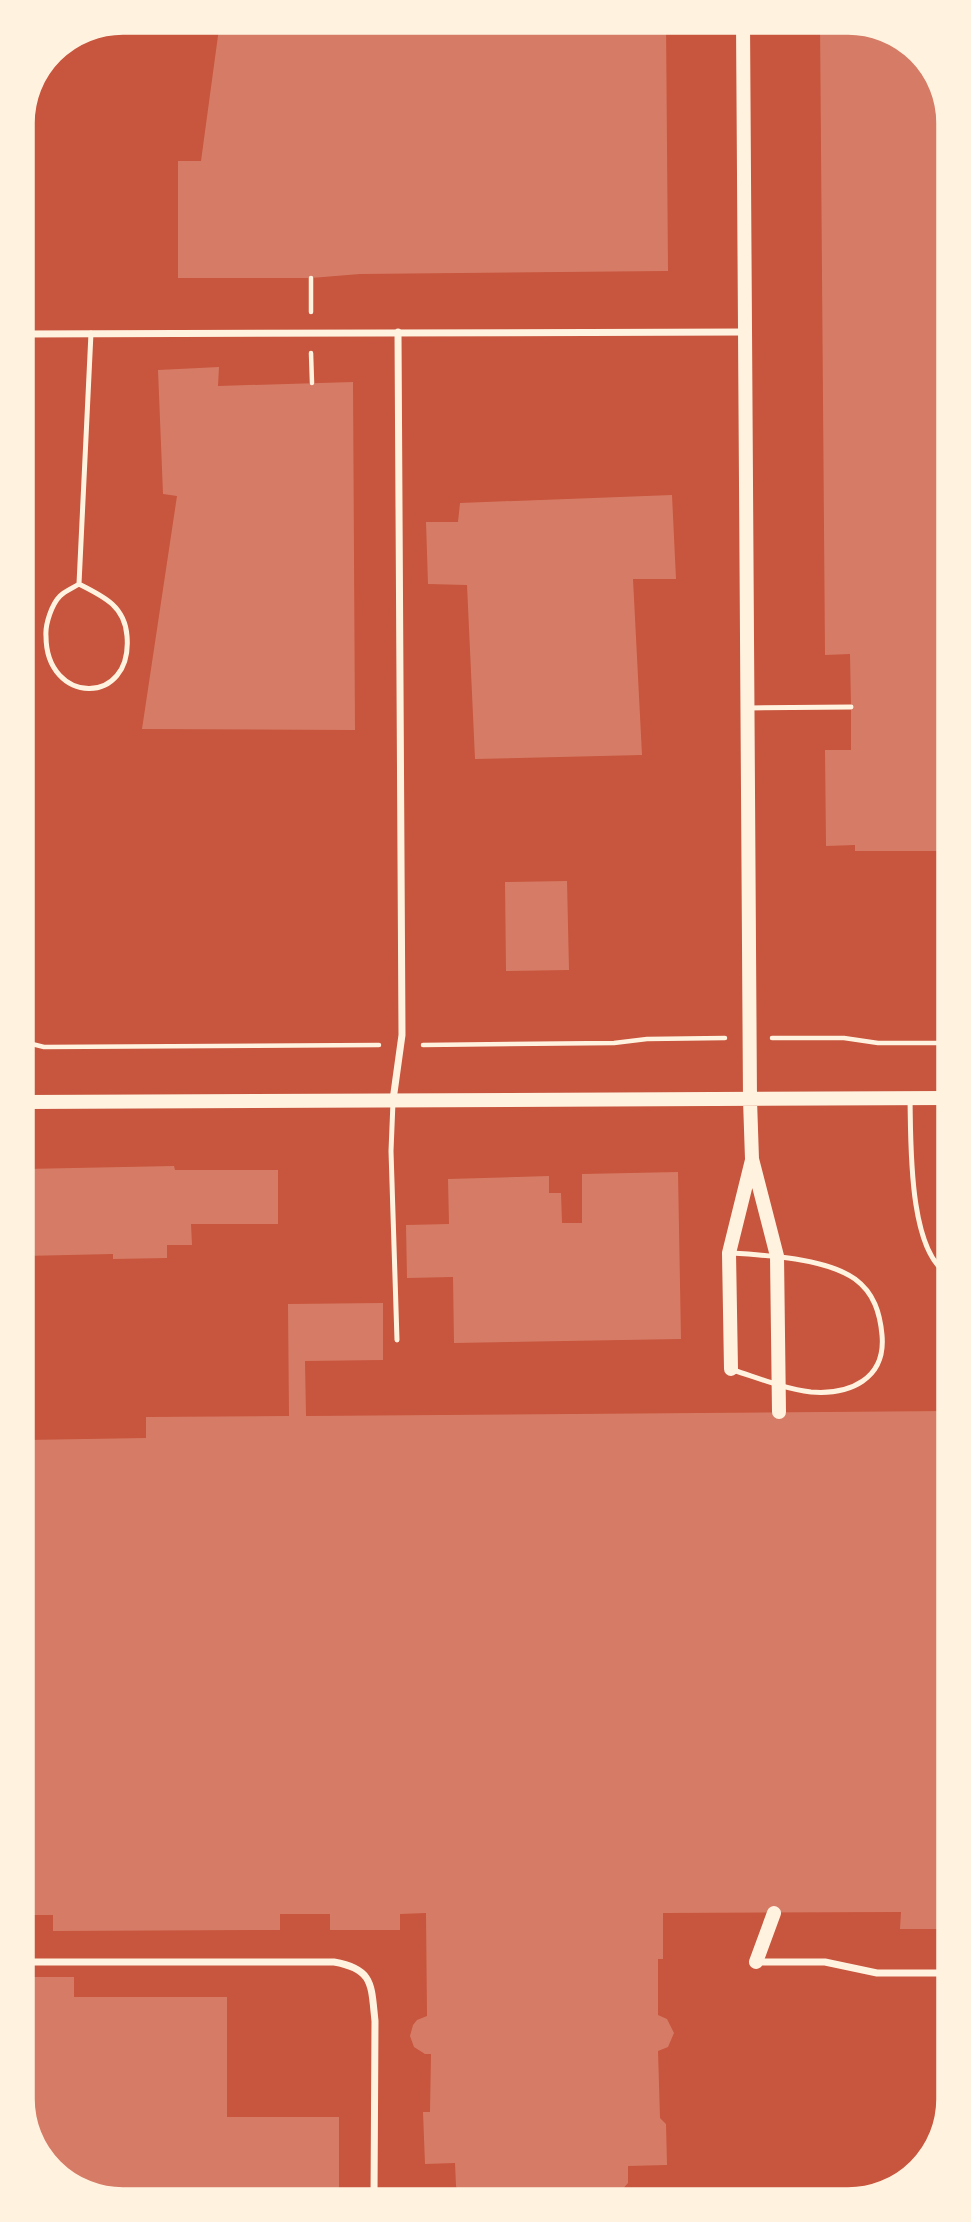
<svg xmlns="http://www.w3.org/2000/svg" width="971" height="2222" font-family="'DM Sans',sans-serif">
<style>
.building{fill:#d67c66}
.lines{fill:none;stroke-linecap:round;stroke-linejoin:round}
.path{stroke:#fff3e0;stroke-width:4.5}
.service{stroke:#fff3e0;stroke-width:5}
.minor{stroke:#fff3e0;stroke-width:7}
.secondary{stroke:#fff3e0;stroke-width:14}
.rim{fill:none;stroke:#fff3e0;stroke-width:3.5}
</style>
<rect width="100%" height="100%" fill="#c8553d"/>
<path class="building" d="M220,21H666L668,271L360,274L311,278H178V161H201Z
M820,21H854L909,42L944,90L947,851H855V845L826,846L825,750H851V707L850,654L825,655Z
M219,367L218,386L353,382L355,730L142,729L177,496L163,494L158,370Z
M672,495L676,579H633L642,755L475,759L467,585L428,584L426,522H458L460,503Z
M567,881L569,970L506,971L505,882Z
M174,1166L175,1170H278V1224H191L192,1245H167V1258L113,1259V1254L24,1256V1169Z
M678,1172L681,1339L454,1343L453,1277L407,1278L406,1225L449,1224L448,1179L549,1176V1193H561L562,1223H582V1174Z
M383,1303V1360L305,1361L306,1416L948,1411L950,1929H900L901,1912L663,1913V1959H658V2015L667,2019L674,2033L668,2047L658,2051L660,2118L666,2124L667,2165L628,2166V2183L621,2191L616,2193L466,2198L458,2191L456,2186L455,2163L425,2164L423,2112H430L431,2054H425L414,2047L410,2036L413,2025L417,2020L427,2016L426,1913L400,1914V1930H330V1914H280V1930L53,1931V1915H26L25,1440L146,1438V1417L289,1416L288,1304Z
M26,1977H74V1997H227V2117H339V2199L117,2201L62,2180L27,2132Z"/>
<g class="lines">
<path class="path" d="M311,278V312
M311,353L312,383
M772,1038H844L878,1043H947
M24,1042L44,1047L379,1045
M423,1045L614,1043L647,1039L725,1038"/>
<path class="service" d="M79,584C103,596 125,606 127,636C133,707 46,705 46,636C45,624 52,604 60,596C65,591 73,588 79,584L91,333
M749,708L851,707
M910,1099C911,1140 908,1251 948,1274
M393,1102L391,1151L397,1340
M729,1253C765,1255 825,1258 855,1279C874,1293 880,1313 882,1335C886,1379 850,1395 811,1392C785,1389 758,1378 733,1370"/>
<path class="minor" d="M22,334L746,332
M393,1100L402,1035L398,332
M26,1962H334C374,1969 371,1985 375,2021L374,2199
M756,1962H825L877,1973H950"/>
<path class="secondary" d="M743,21L750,1100L752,1159L777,1256L779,1412
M24,1102L947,1098
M731,1369L729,1253L752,1160
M756,1962L774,1913"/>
</g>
<path d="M0 0H971V2222H0ZM123 33H848A90 90 0 0 1 938 123V2099A90 90 0 0 1 848 2189H123A90 90 0 0 1 33 2099V123A90 90 0 0 1 123 33Z" fill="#fff3e0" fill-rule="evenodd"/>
<path class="rim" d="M123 33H848A90 90 0 0 1 938 123V2099A90 90 0 0 1 848 2189H123A90 90 0 0 1 33 2099V123A90 90 0 0 1 123 33Z"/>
</svg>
